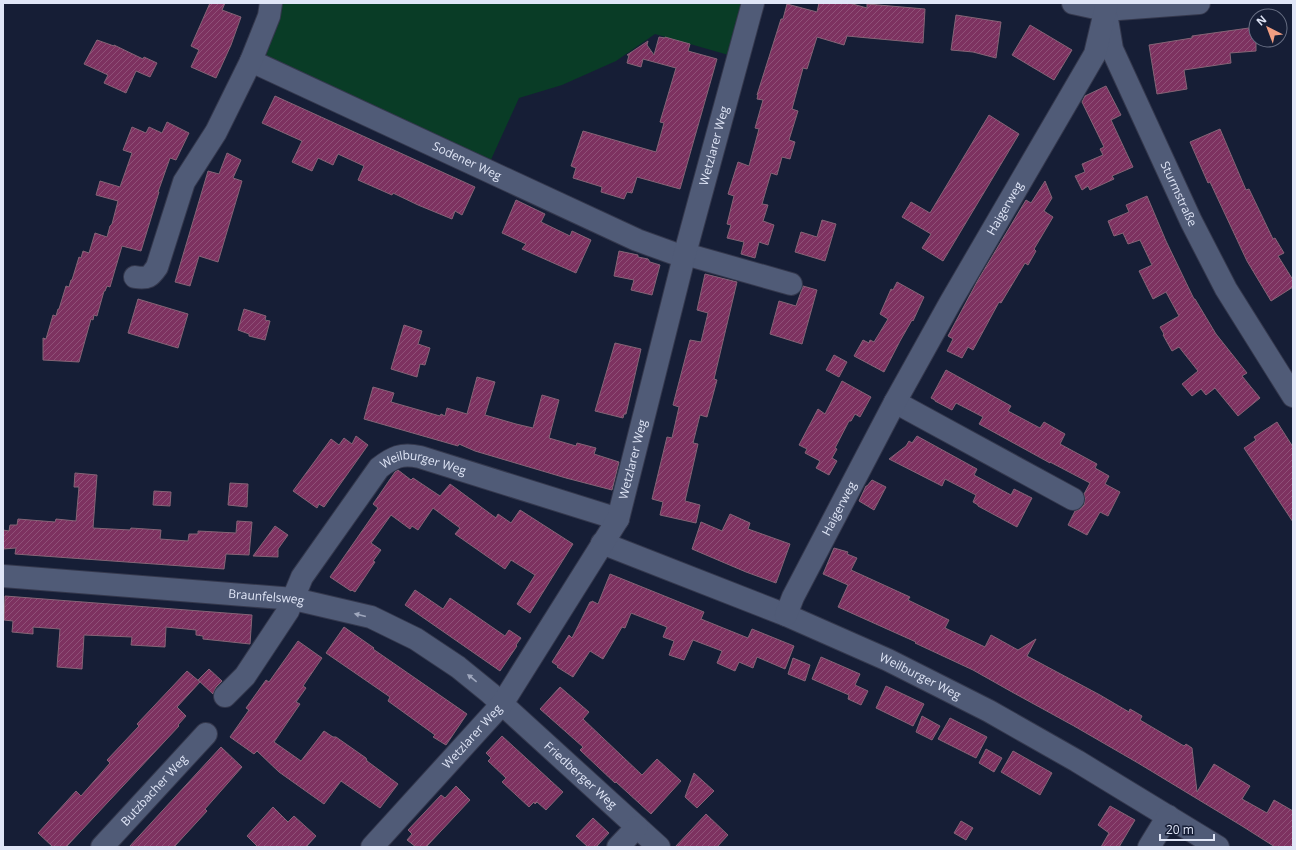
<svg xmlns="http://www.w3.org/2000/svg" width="1296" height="850" font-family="'Open Sans',sans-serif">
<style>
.grass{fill:#093c26}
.building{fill:url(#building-hatch);stroke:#856476}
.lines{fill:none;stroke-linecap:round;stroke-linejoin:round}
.minor-casing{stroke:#34384d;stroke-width:24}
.minor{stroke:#505b77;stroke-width:22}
.oneway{fill:#9fa7bd}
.labels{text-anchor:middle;stroke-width:3;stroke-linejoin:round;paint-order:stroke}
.street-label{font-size:12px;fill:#e0e6f7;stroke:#161e36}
</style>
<defs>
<pattern id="building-hatch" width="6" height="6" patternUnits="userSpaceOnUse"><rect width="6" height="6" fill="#7d3260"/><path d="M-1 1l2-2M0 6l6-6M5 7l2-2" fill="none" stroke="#8f5078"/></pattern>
</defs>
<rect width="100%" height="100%" fill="#161e36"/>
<path class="grass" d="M280,3H748L732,56L655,34L616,61L562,85L519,98L489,164L271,62L267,56L266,51Z"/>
<path class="building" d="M210,3H225L222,10L241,17L231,45L216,78L191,67L199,50L191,46Z
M819,3H849L867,8V4L925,9L923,43L847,36L844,45L817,37L807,69L803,68L792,109L798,111L789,140L795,142L790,159L782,157L777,175L771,173L762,204L768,205L763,221L774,225L768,245L759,242L755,258L741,254L744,242L727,238L731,225L727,224L734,196L728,194L738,162L749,166L759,129L755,128L763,100L757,99L758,95H757L781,19H783L787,4L817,12Z
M956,15L1001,22L996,58L973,52L951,50Z
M1030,25L1072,50L1054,80L1012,55Z
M1256,27V51L1230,53L1231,63L1184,70L1187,89L1157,94L1149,45L1192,38V36Z
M659,37L665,38V37L690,44L688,51L717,59L680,189L637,177L632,193L627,192L624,199L601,192L602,187L599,186L573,178L576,168L571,166L583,131L656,152L664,123L660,122L676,68L643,59L641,67L627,63L629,55H627L648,41L647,45L654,55Z
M97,40L114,46V45L143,59L144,57L157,63L150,77L136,71L126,93L104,83L108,75L84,64Z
M1106,86L1121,115L1111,120L1133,167L1112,176L1114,179L1090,190L1088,186L1082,190L1075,176L1085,172L1082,164L1103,155L1100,149L1104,147L1082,102L1085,96Z
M275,96L475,187L462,215L455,211L452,219L418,205L393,193L392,195L358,180L364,166L338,154L333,165L318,158L312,171L292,162L302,141L262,123Z
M989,115L1019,134L943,261L922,248L931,234L902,217L911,202L930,213Z
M167,122L189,133L176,160L170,158L158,192H159L141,251L122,246L110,287L107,286L105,291H104L97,316L94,315L93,320L91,319L79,362L43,360V338L46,339L53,315L56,316L58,309H59L66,286L69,287L71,280H72L79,257L81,258L83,251L89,253L95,233L107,237L110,226L112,224L118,201L96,195L100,181L120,187L132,153L123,150L132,127L146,133L149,127L162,133Z
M1220,129L1246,190L1249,189L1273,239L1275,238L1284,253L1278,256L1293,280V287L1271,301L1247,261L1210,182L1208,183L1190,142Z
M227,153L241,160L233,178L242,181L218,262L199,256L190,286L175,282L208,171L219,174Z
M1045,181L1052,198L1044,211L1053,217L1034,249L1036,251L1028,265L1025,263L1001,303L999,302L973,350L968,347L962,358L947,351L953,339L948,336L978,280L1026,200L1031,203Z
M1147,196L1166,241L1194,299H1195L1216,334L1247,373L1242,376L1260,398L1238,416L1215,388L1206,395L1201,389L1192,396L1182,384L1198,371L1179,347L1172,351L1163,335L1164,334L1160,327L1179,316L1166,292L1153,299L1139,271L1152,265L1140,240L1128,244L1123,233L1114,236L1108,221L1129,212L1126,205Z
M516,200L545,214L541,222L570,236L572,231L591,240L576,273L522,249L526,244L502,233Z
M822,220L836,224L825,261L795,252L801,232L817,237Z
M619,251L638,255V257L648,259L650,262L660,265L652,295L631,290L634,280L614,276Z
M705,274L737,282L714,379L717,380L707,417L700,415L693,443L698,444L685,501L700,505L696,523L660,515L663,502L652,499L667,437L672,438L679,407L673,405L690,340L701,342L708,313L697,310Z
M897,282L924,297L913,321L912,320L900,341L884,372L854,356L863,340L869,343L870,340L874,342L888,319L880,314L891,289L893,290Z
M803,286L817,290L802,344L770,334L779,301L796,306Z
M138,299L188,314L178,348L128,333Z
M244,309L266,316L265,320L270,321L265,340L249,336V334L238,330Z
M404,325L422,331L418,344L430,348L425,365L420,364L417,377L391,369Z
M615,343L641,349L626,414H624L623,418L595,411Z
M834,355L847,362L839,377L826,370Z
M946,370L1011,406L1008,411L1040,428L1044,422L1065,434L1060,444L1097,464L1095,468L1109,476L1105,484L1120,492L1108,516L1100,512L1087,535L1068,525L1075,511L1080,509L1084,505L1085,499L1084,494L1090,483L1050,462V463L979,424L983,417L956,403L952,410L935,401V400L931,398Z
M477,377L495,382L485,415L516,424L533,428L542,395L559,400L549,438L576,446L577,443L596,448L594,454L619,462L612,490L566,478L475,451L459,444L458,446L364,419L373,387L394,393L391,402L440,416L441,414L445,416L447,408L467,414Z
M842,381L871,397L860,417L855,414L851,421H849L835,448L837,449L832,458L837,461L829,475L816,468L820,461L805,453L807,449L799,445L818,409L825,414Z
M1277,422L1293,447V522L1244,448L1256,440L1254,437Z
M356,436L368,445L324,507L319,504L317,508L293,491L331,439L339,445L344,438L352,444Z
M917,436L977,469L974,475L1011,495L1014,489L1032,498L1017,527L978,506V505L973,502L976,495L945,479L942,486L889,459L906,446L909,441L912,443Z
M398,470L411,480L413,478L440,496L450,484L496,518L498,514L511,523L520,510L573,544L530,613L517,604L535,575L511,560L505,569L455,534L460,528L433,508L418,530L412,526L410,529L391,515L371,543L381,550L373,561L375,562L355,592L352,590L351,591L330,577L378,508L373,504L395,472Z
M75,473L97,475L93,528L130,530L131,528L161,530L160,539L188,541L189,534H198V531L236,533L237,521L252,522L249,555L226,554L224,569L15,554L16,548L3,549V530L9,531L10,525H17L18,519L55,522L56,519L76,521L79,487H74Z
M872,480L886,487L874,510L859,501L866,486H867Z
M230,483L248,484L247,507L228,505Z
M154,491L171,492L170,506L153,505Z
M730,514L750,523L748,529L790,544L776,583L746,572L692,549L701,522L722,531Z
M275,526L288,535L278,549V557L253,556Z
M834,548L848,552L847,554L857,558L851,570L910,597L908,600L949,620L945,628L985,647L991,635L1018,650L1036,639L1027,656L1100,695L1129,712L1130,709L1142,716L1140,720L1184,746L1186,744L1192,748L1197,792L1214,764L1250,786L1242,799L1267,813L1274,800L1293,811V847H1275L1242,826L1138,763L1074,726L1012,692L973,670L915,643L916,642L838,607L848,585L823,574Z
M610,574L704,612L701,619L748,638L752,629L794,646L785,669L757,657L753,668L739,662L735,671L717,663L722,651L693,640L684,660L669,655L674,641L663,637L667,627L631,613L625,628L622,627L603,659L590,651L573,677L557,667L558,666L552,662L569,635L572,638L590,602H592V601L598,604Z
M415,590L443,609L450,598L505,636L509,630L521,638L516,645L517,646L500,671L405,605Z
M5,596L252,615L250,644L203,639V636L196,635V630L166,627L165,647L131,645L132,637L84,635L82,669L57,667L60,629L33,627V634L12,632L13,621L4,620Z
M344,627L374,648L373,649L467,714L446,745L433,737L435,735L388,701L390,697L326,653Z
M298,641L322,658L303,686L306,688L296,702L300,704L274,742L301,761L324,731L333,737H336L366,758L367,761L398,784L380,808L341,781L324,804L279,772L257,751L254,754L230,737L249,710L246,708L266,680L269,682Z
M821,657L860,674L855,685L868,691L861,705L848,699L849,695L812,679Z
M793,658L810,665L805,681L788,674Z
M209,669L222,681L216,687L213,694L198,680Z
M187,671L200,682L177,707L186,716L178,725L179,726L66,847H53L38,833L76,791L81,796L110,763L107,760L139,726L137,724Z
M886,686L924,704L913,726L876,708Z
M560,687L589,712L583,719L642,775L657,759L681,781L651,814L616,782L615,783L580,750L583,747L540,709Z
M922,716L940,726L932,740L916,732Z
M950,718L987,737L976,758L938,739Z
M502,736L563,792L546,810L537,802L535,804L534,802L529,807L502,782L506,778L488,761L491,758L486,753Z
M221,747L242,767L205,809L207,811L174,847H129Z
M986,749L1002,758L994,772L979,763Z
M1013,751L1052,773L1040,795L1001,772Z
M694,773L714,791L697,808L685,797Z
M456,786L470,800L426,847H416L407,840L412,834L408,830L441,795L445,798Z
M1110,806L1135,820L1119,847H1101L1109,833L1098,825Z
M273,807L288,822L294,816L316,836L306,847H258L247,836Z
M706,814L728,835L717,847H675Z
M593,818L609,833L596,847H588L576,836Z
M961,821L973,828L966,840L954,833Z"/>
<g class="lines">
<defs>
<g id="minor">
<path d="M1073,3L1105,10L1199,3"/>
<path id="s1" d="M1107,19L1112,49L1191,221L1226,289L1293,396"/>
<path id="s2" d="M251,61L637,240L684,257"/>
<path d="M685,254L791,284"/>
<path d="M135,277C148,279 150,277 157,267L184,182L216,132L251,61L269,16L271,3"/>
<path d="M895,402L1073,499"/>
<path id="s3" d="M602,543L786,615L888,660L989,711L1077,761L1218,847"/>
<path id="s4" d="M3,576L294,599L371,617L416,639L458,667L490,693L659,847"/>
<path id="s5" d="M786,615L793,597L895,402L950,303L1095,54L1107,3"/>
<path id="s6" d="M225,696L245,676L288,611L302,577L379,468C393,457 401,453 420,457L618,519"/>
<path id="s7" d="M102,847L206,734"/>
<path id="s8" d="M372,847L502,704L618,519L684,257L753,3"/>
<path d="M618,847L637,827"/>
<path d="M1149,847L1168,816"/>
</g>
</defs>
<use href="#minor" class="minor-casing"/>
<use href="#minor" class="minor"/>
</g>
<defs><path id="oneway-solid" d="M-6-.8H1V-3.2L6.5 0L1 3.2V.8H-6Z"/></defs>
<g class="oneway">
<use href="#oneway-solid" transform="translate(360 615) rotate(-166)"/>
<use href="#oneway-solid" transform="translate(472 678) rotate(-141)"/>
</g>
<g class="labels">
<g class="street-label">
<text dy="4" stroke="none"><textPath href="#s8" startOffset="797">Wetzlarer Weg</textPath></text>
<text dy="4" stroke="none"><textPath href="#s2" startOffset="238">Sodener Weg</textPath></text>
<text dy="4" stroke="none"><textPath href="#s1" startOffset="190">Sturmstraße</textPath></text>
<text dy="4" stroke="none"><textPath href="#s5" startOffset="462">Haigerweg</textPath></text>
<text dy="4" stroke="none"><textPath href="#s8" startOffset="473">Wetzlarer Weg</textPath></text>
<text dy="4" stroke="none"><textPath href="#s6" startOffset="324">Weilburger Weg</textPath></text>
<text dy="4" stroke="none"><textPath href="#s5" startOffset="119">Haigerweg</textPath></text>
<text dy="4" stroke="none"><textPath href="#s4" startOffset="264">Braunfelsweg</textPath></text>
<text dy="4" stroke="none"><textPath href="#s3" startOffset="345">Weilburger Weg</textPath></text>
<text dy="4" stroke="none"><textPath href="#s8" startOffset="149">Wetzlarer Weg</textPath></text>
<text dy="4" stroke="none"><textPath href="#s4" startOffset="635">Friedberger Weg</textPath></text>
<text dy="4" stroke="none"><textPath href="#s7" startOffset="77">Butzbacher Weg</textPath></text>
</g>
</g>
<rect width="1296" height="850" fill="none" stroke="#e0e6f7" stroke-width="8"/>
<g transform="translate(1268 28) rotate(318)"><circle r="19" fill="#161e36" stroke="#676e83"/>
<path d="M0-3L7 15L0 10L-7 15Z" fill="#f39f82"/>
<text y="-6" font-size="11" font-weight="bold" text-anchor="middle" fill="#e0e6f7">N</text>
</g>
<path d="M1160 834v6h54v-6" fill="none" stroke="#e0e6f7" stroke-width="2"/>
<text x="1166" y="834" font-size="12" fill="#e0e6f7" stroke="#161e36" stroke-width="3" paint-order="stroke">20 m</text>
</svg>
